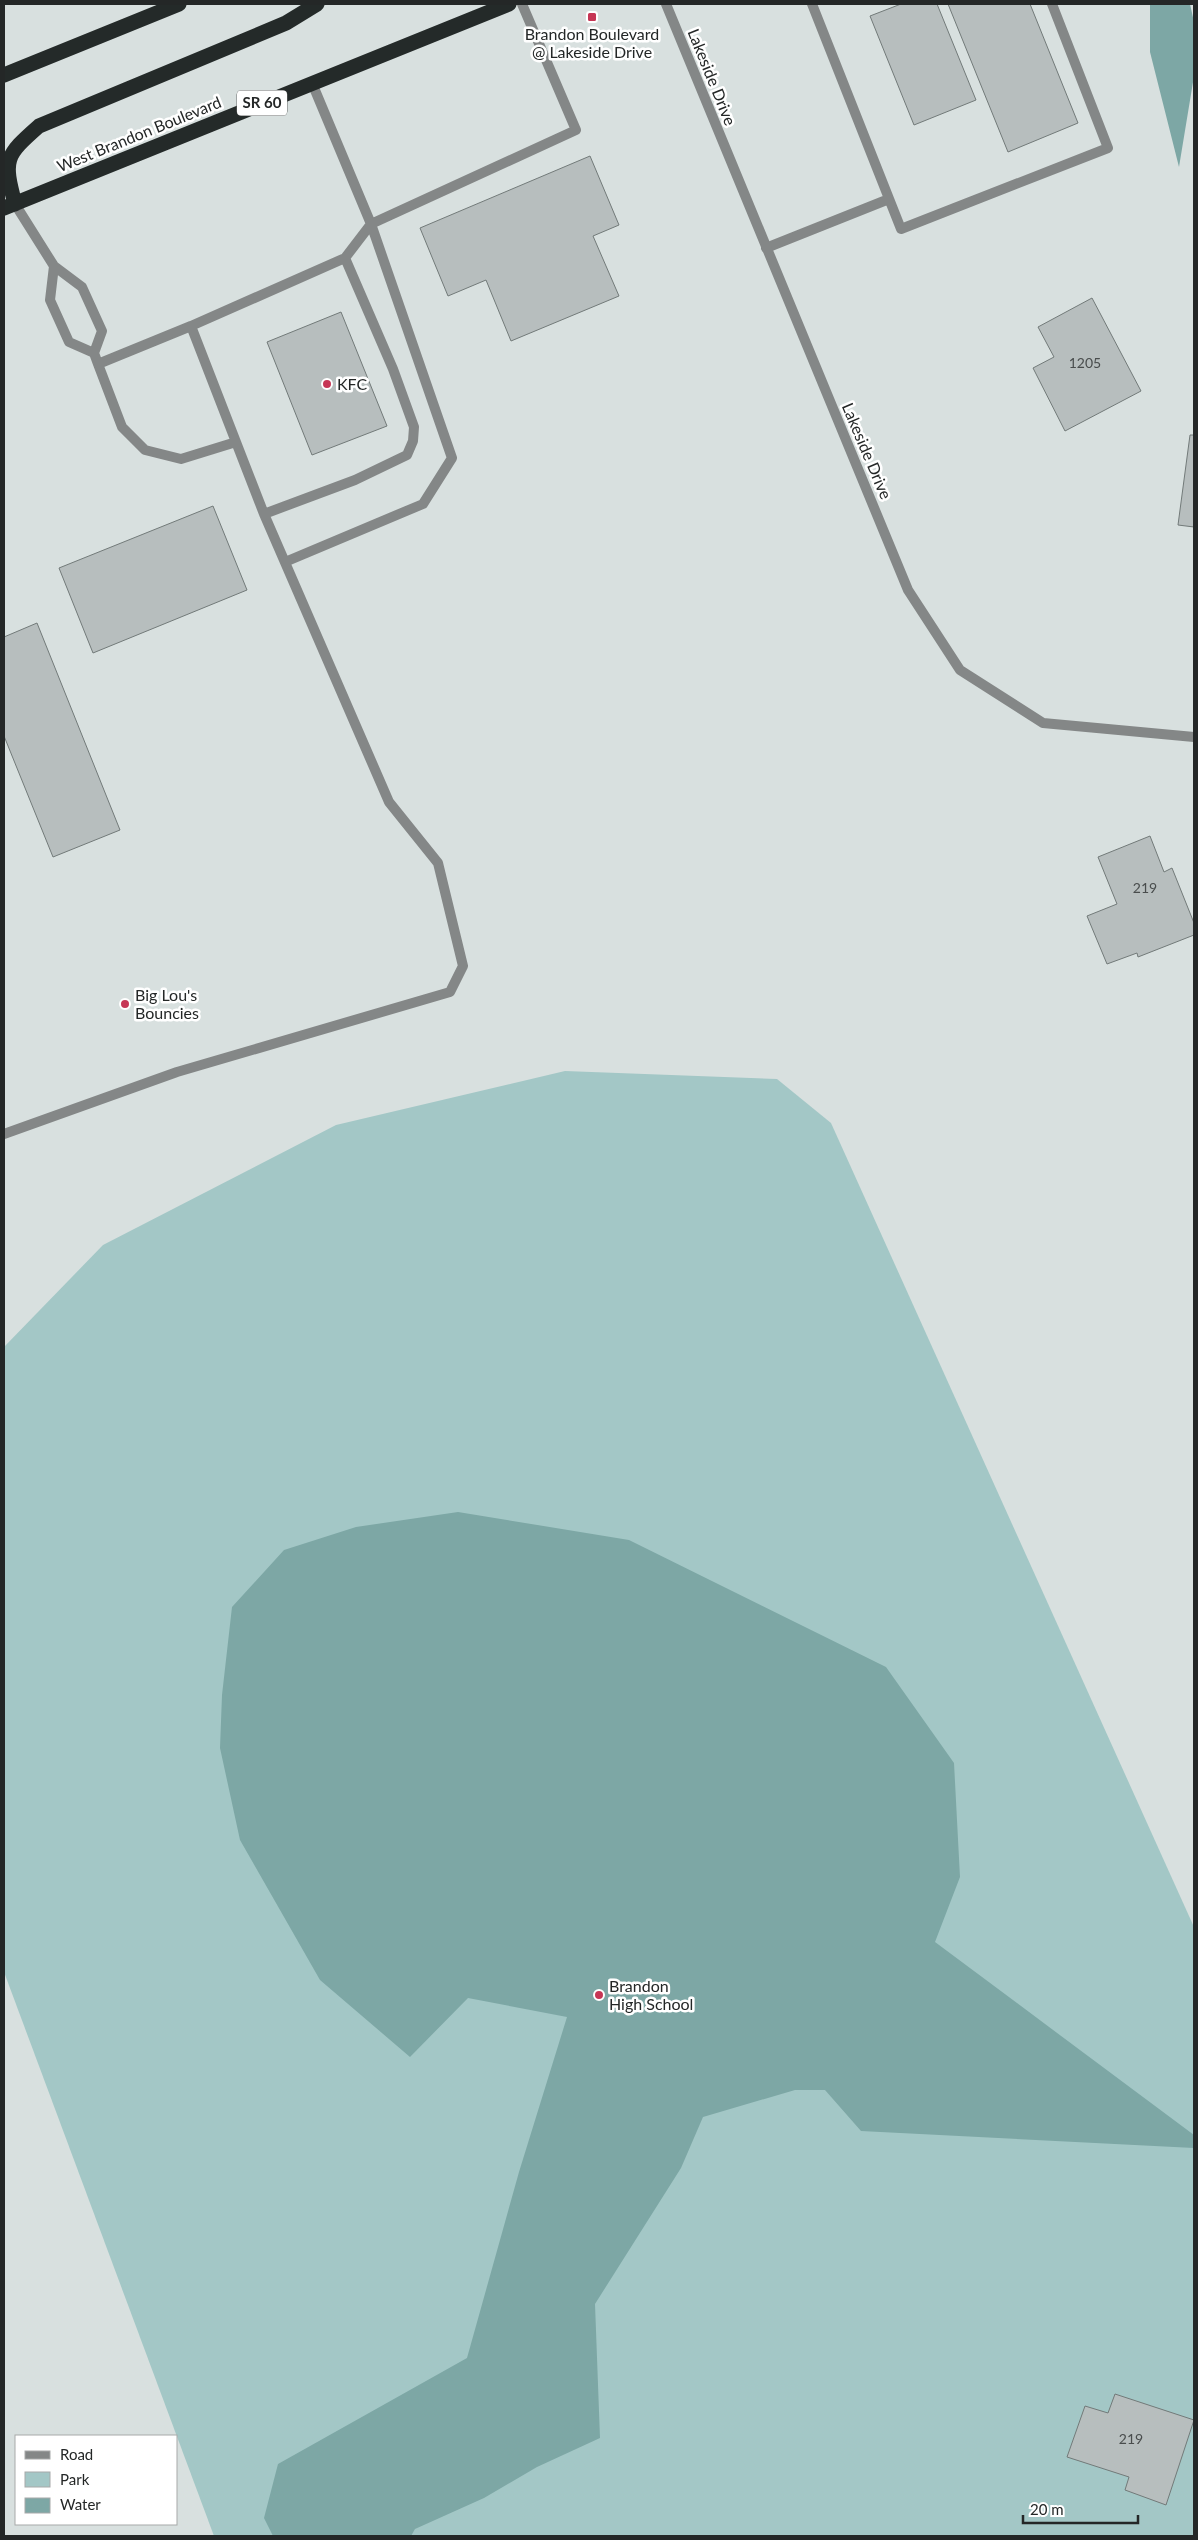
<svg xmlns="http://www.w3.org/2000/svg" width="1198" height="2540" font-family="Lato,sans-serif">
<style>
.green{fill:#a3c7c6}
.water{fill:#7da7a5}
.building{fill:#b7bebe;stroke:#727a79}
.lines{fill:none;stroke-linecap:round;stroke-linejoin:round}
.lane{stroke:#848787;stroke-width:10}
.street{stroke:#848787;stroke-width:10}
.highway{stroke:#242a29;stroke-width:15}
.poi-dot{fill:#c63655;stroke:#fff;stroke-width:2}
.labels{text-anchor:middle;stroke-width:5;stroke-linejoin:round;paint-order:stroke}
.number-label{font-size:14px;fill:#494d4d}
.shield{fill:#fff;stroke:#666868;stroke-width:1}
.shield-label{font-size:15px;font-weight:bold;fill:#242727}
.poi-label{font-size:16px;fill:#242727;stroke:#fff;text-anchor:start}
.street-label{font-size:16px;fill:#242727;stroke:#fff}
</style>
<rect width="100%" height="100%" fill="#d8e0df"/>
<path class="green" d="M565,1071L777,1079L831,1123L1194,1927V2536H214L4,1972V1347L103,1245L336,1125Z"/>
<path class="water" d="M1150,4H1190L1194,22V76L1179,167L1150,52Z
M458,1512L629,1540L886,1667L954,1763L960,1877L935,1942L1194,2135V2148L861,2131L825,2090H795L703,2117L681,2168L595,2304L600,2438L537,2467L484,2498L415,2529L411,2536H273L264,2518L278,2464L467,2358L519,2172L567,2017L468,1998L410,2057L320,1980L240,1840L220,1748L222,1695L232,1607L284,1550L356,1527Z"/>
<path class="building" d="M901,4H937L976,100L914,125L870,16Z
M948,4H1030L1078,123L1008,152Z
M590,156L619,225L593,236L619,296L511,341L486,280L448,296L420,228Z
M1092,298L1141,391L1065,431L1033,368L1054,357L1038,327Z
M341,312L387,426L312,455L267,342Z
M1190,435H1194V527L1178,525Z
M213,506L247,590L93,653L59,568Z
M37,623L120,830L53,857L4,736V637Z
M1150,836L1164,872L1172,868L1194,923V935L1138,957L1137,953L1107,964L1087,916L1117,904L1098,857Z
M1115,2394L1194,2420L1166,2505L1125,2490L1129,2477L1067,2457L1085,2406L1108,2413Z"/>
<g class="lines">
<path class="lane" d="M812,4L901,229L1108,148L1052,4
M15,204L54,266L82,287L102,331L94,353L98,364L191,326L345,258L371,224L576,130L522,4
M766,248L889,199
M54,266L50,300L69,342L94,353
M191,326L236,442
M264,514L355,480L407,455L413,441L414,427L393,369L345,258
M285,562L423,504L452,458L371,224L312,83
M4,1134L177,1072L450,992L463,966L438,863L389,802L264,514L236,442L181,459L145,450L122,427L98,364"/>
<path class="street" d="M666,4L908,590L960,670L1043,723L1194,737"/>
<path class="highway" d="M4,75L179,4
M15,204C3,159 5,156 39,126L286,23L317,4
M4,208L509,4"/>
</g>
<g class="poi-dot">
<rect x="587" y="12" width="10" height="10" rx="2.5"/>
<circle cx="327" cy="384" r="5"/>
<circle cx="125" cy="1004" r="5"/>
<circle cx="599" cy="1995" r="5"/>
</g>
<g class="labels">
<g class="number-label">
<text x="1085" y="368">1205</text>
<text x="1145" y="893">219</text>
<text x="1131" y="2444">219</text>
</g>
<rect class="shield" x="237" y="90.5" width="50" height="25" rx="4"/>
<g class="shield-label">
<text x="262" y="108">SR 60</text>
</g>
<g class="poi-label">
<text x="592" y="40" text-anchor="middle">Brandon Boulevard<tspan x="592" dy="18">@ Lakeside Drive</tspan></text>
<text x="337" y="390">KFC</text>
<text x="135" y="1001">Big Lou's<tspan x="135" dy="18">Bouncies</tspan></text>
<text x="609" y="1992">Brandon<tspan x="609" dy="18">High School</tspan></text>
</g>
<g class="street-label">
<text transform="translate(712 77) rotate(68)" y="6">Lakeside Drive</text>
<text transform="translate(139 134) rotate(-22)" y="6">West Brandon Boulevard</text>
<text transform="translate(867 451) rotate(67)" y="6">Lakeside Drive</text>
</g>
</g>
<rect width="1198" height="2540" fill="none" stroke="#242727" stroke-width="10"/>
<rect x="15" y="2435" width="162" height="90" fill="#ffffff" stroke="#a7a9a9"/>
<rect x="25" y="2451" width="25" height="8" fill="#848787" stroke="#a7a9a9"/>
<text x="60" y="2460" font-size="15" fill="#242727">Road</text>
<rect x="25" y="2472" width="25" height="15" fill="#a3c7c6" stroke="#a7a9a9"/>
<text x="60" y="2485" font-size="15" fill="#242727">Park</text>
<rect x="25" y="2498" width="25" height="15" fill="#7da7a5" stroke="#a7a9a9"/>
<text x="60" y="2510" font-size="15" fill="#242727">Water</text>
<path d="M1023 2515v8h115v-8" fill="none" stroke="#242727" stroke-width="2.5"/>
<text x="1030" y="2515" font-size="15" fill="#242727" stroke="#ffffff" stroke-width="4" paint-order="stroke">20 m</text>
</svg>
